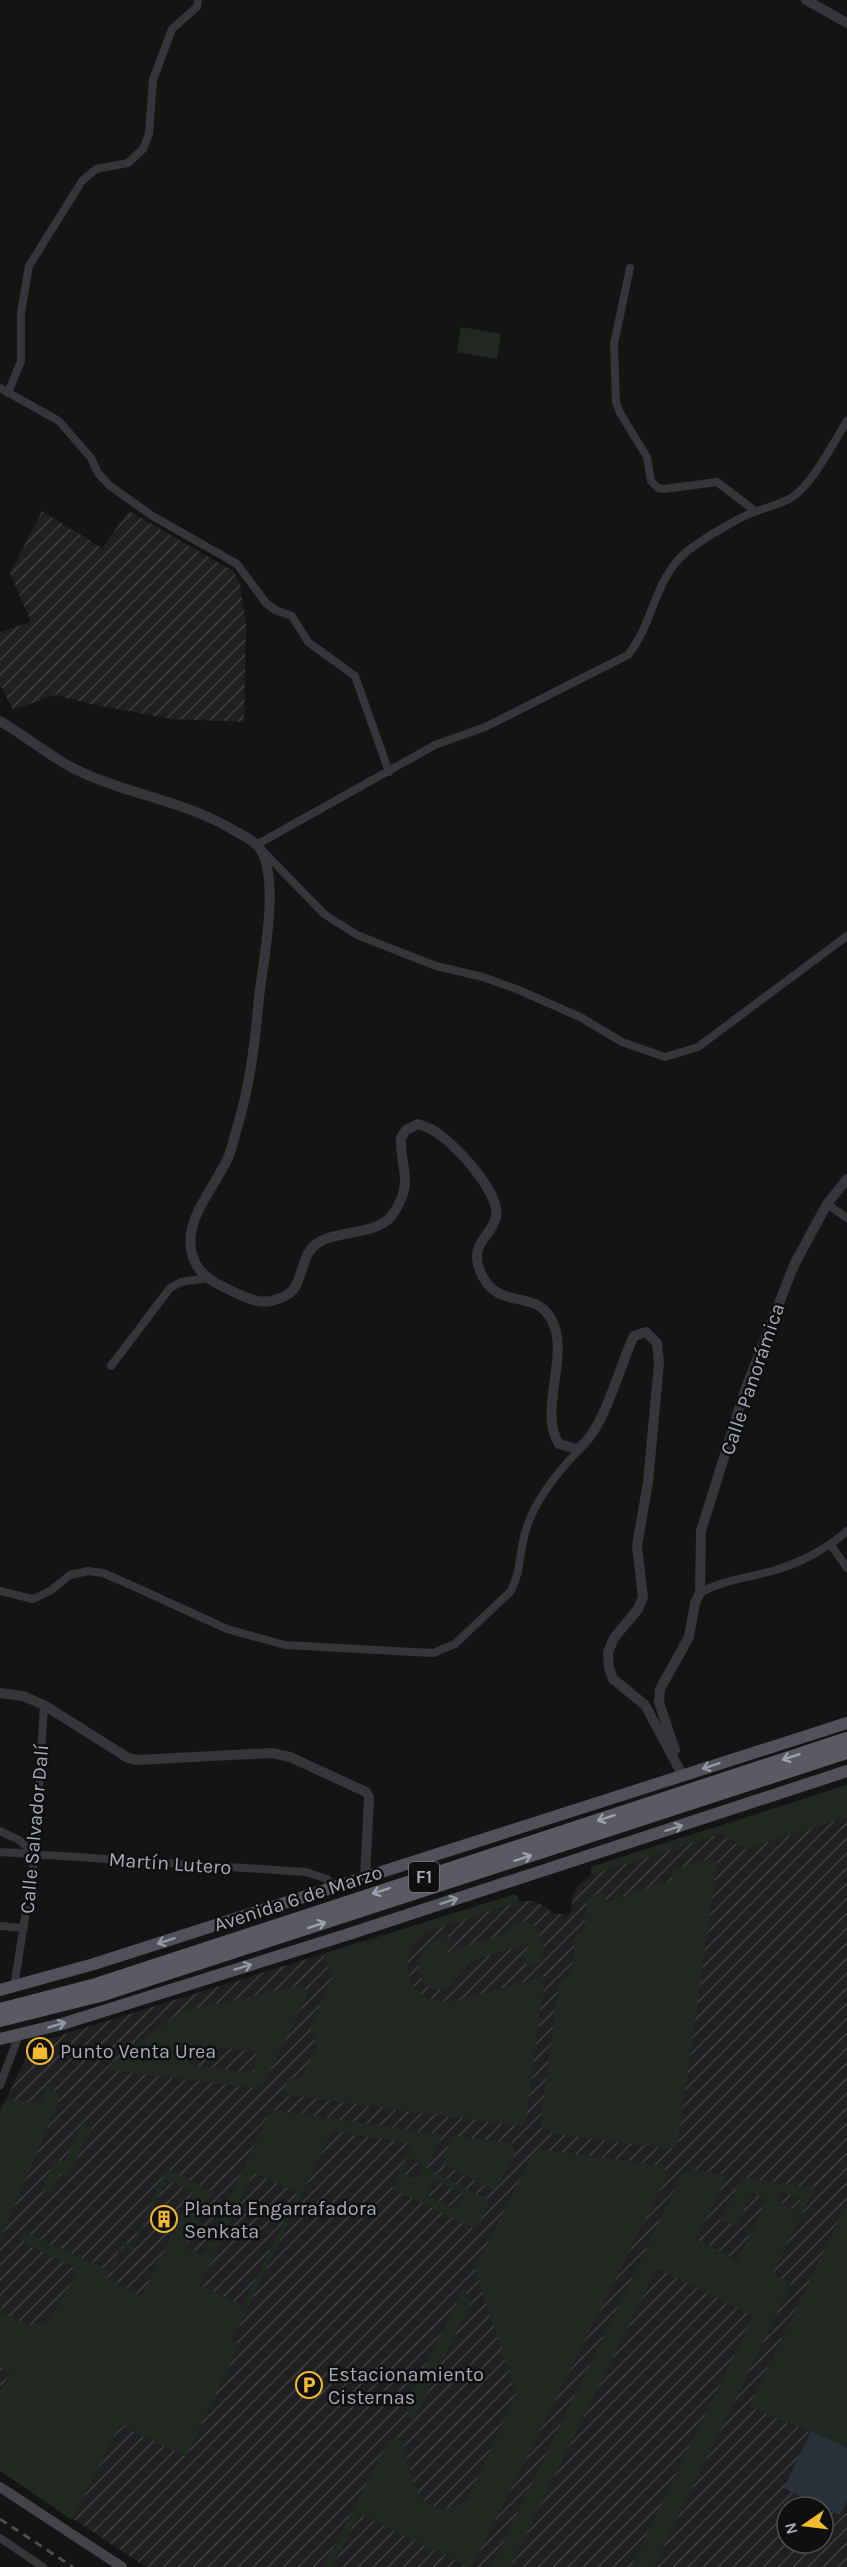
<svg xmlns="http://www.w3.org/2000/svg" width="847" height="2567" font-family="Karla,sans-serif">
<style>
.industrial{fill:url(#industrial-furrows);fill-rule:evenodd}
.grass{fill:#202821;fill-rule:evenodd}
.water{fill:#2a3239}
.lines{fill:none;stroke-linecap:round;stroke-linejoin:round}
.minor{stroke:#35353a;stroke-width:8}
.tertiary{stroke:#35353a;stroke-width:10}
.secondary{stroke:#43444a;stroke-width:10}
.primary{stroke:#515259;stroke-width:12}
.trunk{stroke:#595a62;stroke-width:14}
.rail{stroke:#4c4d53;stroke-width:3;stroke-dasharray:8 6;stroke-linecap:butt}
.oneway{stroke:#9da2ae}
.oneway2{stroke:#9498a3}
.labels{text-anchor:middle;stroke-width:5;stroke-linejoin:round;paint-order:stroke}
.shield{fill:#0f0f10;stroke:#787c84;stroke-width:1.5}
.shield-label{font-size:18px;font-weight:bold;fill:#a5aab6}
.street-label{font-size:20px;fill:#a5aab6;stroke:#0f0f10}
.poi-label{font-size:20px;fill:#a5aab6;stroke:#0f0f10;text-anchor:start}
</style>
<defs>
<pattern id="industrial-furrows" width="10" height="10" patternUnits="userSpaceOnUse" patternTransform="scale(1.5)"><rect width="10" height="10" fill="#202022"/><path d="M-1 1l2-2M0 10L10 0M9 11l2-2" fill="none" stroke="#3d3e40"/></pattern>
</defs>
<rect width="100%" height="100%" fill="#141415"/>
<path class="industrial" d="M42,511L102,548L129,511L233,571L240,583L246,625L244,722L172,719L95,705L55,695L13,710L0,685V632L31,622L10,573Z
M847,1785V2567H146L0,2471V2111L33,2044L516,1894L519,1901H534L548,1908L551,1913L570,1915L573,1895L580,1884L591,1875V1867ZM787,2507H823V2543H787Z"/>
<path class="grass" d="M461,327L501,334L497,359L457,352Z
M847,1785V1817L746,1849L720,1834L591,1875V1867Z
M713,1858L717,1863L678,2144L670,2149L557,2134L544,2128L540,2123L559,1982L571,1974L576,1934L584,1932L587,1899L600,1893L605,1895L606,1902L673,1880V1870Z
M516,1894L519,1902L424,1932C403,1949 400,1985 428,1998C436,2002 446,2001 456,2001L545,1976L526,2119L521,2126L288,2095L284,2090L288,2077L301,2078L317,2045L310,2028L332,1977L323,1954Z
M523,1921L532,1923C540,1930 547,1951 541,1961C538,1964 531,1965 527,1967L524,1955L530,1943L468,1962L448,1989C410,1999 406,1935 452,1937L445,1953L503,1935L515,1923Z
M299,1986L306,1990L308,1995L262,2086L255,2088L110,2070L111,2063L182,2011ZM191,2044L256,2052L254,2073L189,2065Z
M45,2085L57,2092L60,2098L0,2240V2111L6,2099L42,2103Z
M274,2110L436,2134L441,2138L426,2168L487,2199L488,2206L475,2229L392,2189L412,2144L332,2131L232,2341L239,2345L186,2457L120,2425L72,2520L0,2471V2392L10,2371L0,2366V2306L3,2313L28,2325L49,2320L76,2275L75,2268L24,2243L23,2231L109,2271L123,2241L132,2245L163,2176L169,2170L212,2192L185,2247L203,2255L268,2115ZM410,2158L423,2166L416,2180L402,2173ZM254,2172L297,2193L243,2306L200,2285ZM435,2179L463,2194L455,2210L427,2195ZM167,2180L192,2192L142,2296L107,2278L123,2246L132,2250Z
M82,2123L92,2127L68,2177L60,2173L50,2193L42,2189L55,2159L64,2163Z
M453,2136L512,2143L515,2155L497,2187L491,2189L445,2165L443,2158Z
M539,2149L664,2166L667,2176L472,2567H468L359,2513L333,2567H323L389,2440L396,2438L402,2441C413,2476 417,2529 467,2500L516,2394L475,2268L533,2153Z
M692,2169L724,2175L725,2181L696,2239L738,2261L766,2200L753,2193L736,2226L720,2220L742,2178L815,2188L772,2274L791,2284L654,2567H631L753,2316L657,2268L510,2567H491L683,2173ZM782,2191L801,2201L796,2211L777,2201Z
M847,2203V2448L749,2406Z
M464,2288L471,2303L413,2422L405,2405Z"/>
<path class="water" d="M811,2431L847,2448V2501L840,2515L784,2488Z"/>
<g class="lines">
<path class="minor" d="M630,268L614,344L616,402L620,413L647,457L651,481L658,488L664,489L717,482L755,511
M0,388L59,421L91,458L98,473L110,486L151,515L237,564L266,603L275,610L292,616L308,642L355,676L389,772
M8,393L21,361V312L29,266L82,181L96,169L128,163L143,149L149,134L153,80L172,29L197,7L198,0
M256,845L435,745L485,727L628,655C651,627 654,586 679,559C691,545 739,517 757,511C768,507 780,504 791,498C813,484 833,443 847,421
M262,850L324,914L357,935L436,966L483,977L519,990L582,1018L622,1042L665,1057L698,1047L847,936
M827,1204L847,1218
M111,1366L170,1288L181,1282L208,1278
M831,1545L847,1568
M0,1591L33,1599L50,1591L70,1575L88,1571L103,1573L133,1586L227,1629L285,1645L433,1653L455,1644L510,1592C521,1574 519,1553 525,1533C534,1500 558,1471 582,1447
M700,1593C722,1580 748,1578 772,1571C798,1564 827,1549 847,1531
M0,1831L19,1840L35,1854
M0,1852L306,1872L327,1879L335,1888
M0,1926L24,1928
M14,1987L35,1854L44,1705
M0,2085L19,2035
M0,2538L43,2567"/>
<path class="tertiary" d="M806,0L847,23
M0,721C30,739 58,763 90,776C135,795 186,803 228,827C239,834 256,840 262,852C279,886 263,961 259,998C255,1042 250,1086 237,1128C234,1138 232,1149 228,1158C214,1189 179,1224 194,1260C201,1277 219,1285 234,1292C241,1295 247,1299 254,1300C269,1305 293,1297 298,1281C304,1266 305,1249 321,1241C342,1230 378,1235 393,1214C415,1181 400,1170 401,1138L406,1130L418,1124C422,1126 427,1127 431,1129C452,1140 501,1192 496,1217C491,1238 469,1242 480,1271C498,1316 541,1283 555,1328C566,1363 539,1413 559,1444L577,1449C603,1434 620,1364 634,1336L646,1332L657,1343L659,1363L648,1482L637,1546L643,1597L638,1609L614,1638L608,1652L609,1668L613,1679L645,1705L683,1776
M0,1693L23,1696L44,1705L128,1758L137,1760L272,1753L290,1757L366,1792L369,1797L365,1878
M675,1750L659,1702L660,1689L689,1637L695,1603L700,1593L701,1531L744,1393L794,1265L827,1204L847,1179"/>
<path class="secondary" d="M0,2487L122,2567"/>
<path class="primary" d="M0,1990L94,1964L847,1723
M0,2039L62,2024L349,1934L847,1771"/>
<path class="trunk" d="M0,2010L96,1985L847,1739
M0,2020L100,1995L847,1752"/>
<path class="rail" d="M0,2519L73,2567"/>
</g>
<defs><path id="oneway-shaft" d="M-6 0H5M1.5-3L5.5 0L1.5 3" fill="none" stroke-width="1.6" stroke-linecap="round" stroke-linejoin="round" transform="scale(1.5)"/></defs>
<g class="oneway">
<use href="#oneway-shaft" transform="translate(791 1757) rotate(162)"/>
<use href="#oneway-shaft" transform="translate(606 1818) rotate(162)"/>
<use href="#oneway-shaft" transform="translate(523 1858) rotate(-18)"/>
<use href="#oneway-shaft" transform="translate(381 1891) rotate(162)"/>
<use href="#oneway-shaft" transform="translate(317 1925) rotate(-18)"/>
</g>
<g class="oneway2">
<use href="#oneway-shaft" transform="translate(711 1766) rotate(162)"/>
<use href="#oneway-shaft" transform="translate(674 1828) rotate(-18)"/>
<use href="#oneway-shaft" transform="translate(449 1901) rotate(-18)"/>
<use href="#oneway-shaft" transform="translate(166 1941) rotate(162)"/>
<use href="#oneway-shaft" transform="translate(243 1967) rotate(-17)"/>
<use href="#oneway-shaft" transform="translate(57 2025) rotate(-16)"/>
</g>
<defs>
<symbol id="shop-ring" viewBox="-11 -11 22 22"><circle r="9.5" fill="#0f0f10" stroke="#f2ba2f" stroke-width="1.5"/><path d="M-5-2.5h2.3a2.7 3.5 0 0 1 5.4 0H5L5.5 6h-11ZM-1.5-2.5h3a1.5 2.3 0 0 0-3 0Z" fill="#f2ba2f"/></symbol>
<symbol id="building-ring" viewBox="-11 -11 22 22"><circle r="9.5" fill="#0f0f10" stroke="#f2ba2f" stroke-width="1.5"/><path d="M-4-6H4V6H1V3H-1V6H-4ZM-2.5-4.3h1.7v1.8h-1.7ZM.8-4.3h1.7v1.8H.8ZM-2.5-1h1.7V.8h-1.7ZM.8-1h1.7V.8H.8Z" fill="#f2ba2f"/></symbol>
<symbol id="parking-ring" viewBox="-11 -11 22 22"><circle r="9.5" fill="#0f0f10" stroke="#f2ba2f" stroke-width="1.5"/><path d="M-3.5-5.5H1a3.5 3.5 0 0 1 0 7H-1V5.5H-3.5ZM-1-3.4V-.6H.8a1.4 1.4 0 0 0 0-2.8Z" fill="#f2ba2f"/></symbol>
</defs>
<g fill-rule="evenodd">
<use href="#shop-ring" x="25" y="2036" width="30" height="30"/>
<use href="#building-ring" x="149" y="2204" width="30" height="30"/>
<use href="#parking-ring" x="294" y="2370" width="30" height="30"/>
</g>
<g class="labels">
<rect class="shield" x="409" y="1862" width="30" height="30" rx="4.5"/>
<g class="shield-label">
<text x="424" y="1883">F1</text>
</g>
<g class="street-label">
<text transform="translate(752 1379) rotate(-71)" y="7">Calle Panorámica</text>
<text transform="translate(34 1829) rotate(-85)" y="7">Calle Salvador Dalí</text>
<text transform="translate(170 1863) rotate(4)" y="7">Martín Lutero</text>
<text transform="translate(298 1898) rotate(-18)" y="7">Avenida 6 de Marzo</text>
</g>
<g class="poi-label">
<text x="60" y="2058">Punto Venta Urea</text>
<text x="184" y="2215">Planta Engarrafadora<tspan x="184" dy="23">Senkata</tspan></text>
<text x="328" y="2381">Estacionamiento<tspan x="328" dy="23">Cisternas</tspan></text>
</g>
</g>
<g transform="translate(805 2525) rotate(256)"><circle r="28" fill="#0f0f10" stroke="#4b4d52" stroke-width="1.5"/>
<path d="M0-4.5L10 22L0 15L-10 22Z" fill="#f2ba2f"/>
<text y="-9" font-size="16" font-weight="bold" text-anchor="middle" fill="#a5aab6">N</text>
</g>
</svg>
